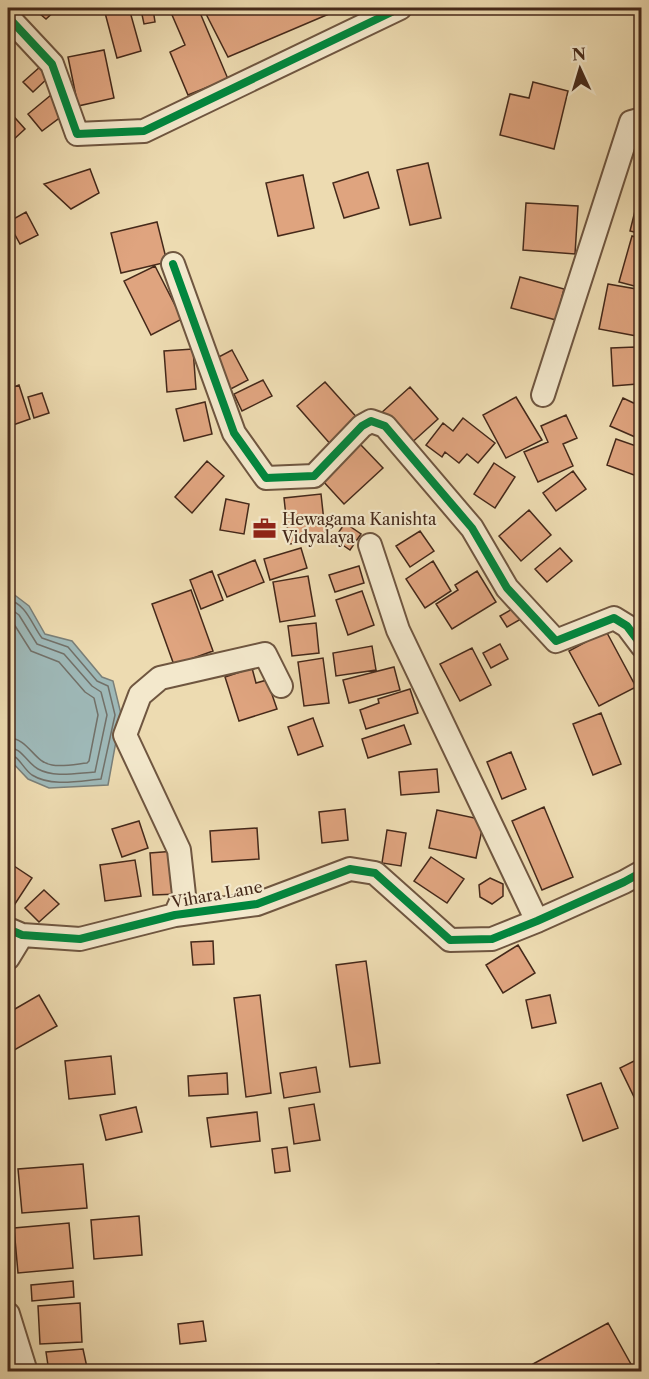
<svg xmlns="http://www.w3.org/2000/svg" width="649" height="1379" font-family="'Libre Caslon Text',serif">
<style>
.water{fill:#9eb8b7;stroke:#7a7f78;stroke-width:1.5}
.lines{fill:none;stroke-linecap:round;stroke-linejoin:round}
.shore{stroke:#727068;stroke-width:1.5}
.building{fill:#dfa47f;stroke:#45291a;stroke-width:1.5}
.minor-casing{stroke:#6f5640;stroke-width:26}
.minor{stroke:#f3e8cc;stroke-width:22}
.cycleway-casing{stroke:#f3e8cc;stroke-width:11}
.cycleway{stroke:#00873e;stroke-width:8}
.labels{text-anchor:middle;stroke-width:4.5;stroke-linejoin:round;paint-order:stroke}
.poi-label{font-size:16px;fill:#45291a;stroke:#f3e8cc;text-anchor:start}
.street-label{font-size:16px;fill:#45291a;stroke:#f3e8cc}
</style>
<rect width="100%" height="100%" fill="#eddbb1"/>
<filter id="stains"><feTurbulence type="fractalNoise" baseFrequency=".00333" numOctaves="4"/><feColorMatrix values="0 0 0 0 .2 0 0 0 0 .09 0 0 0 0 .02 0 0 0 .5 -.17"/></filter>
<radialGradient id="worn" r=".72"><stop offset=".6" stop-color="#630" stop-opacity="0"/><stop offset="1" stop-color="#630" stop-opacity=".3"/></radialGradient>
<path class="water" d="M12,593L29,606L45,634L72,641L102,677L113,681L121,714L108,785L49,788L28,779L8,758V595Z"/>
<g class="lines">
<path class="shore" d="M8,600C26,603 32,625 42,638L68,647L97,681L108,686L115,715L101,779C79,781 51,787 32,775C23,769 19,755 8,754
M8,607L19,615L37,644L64,654L92,686L101,692L107,715L95,772C77,773 54,778 38,769C26,762 22,748 8,747
M8,617L12,621L31,651L59,662L85,692L94,698L98,715L89,761L87,763C77,764 63,767 52,765C33,762 29,738 8,738"/>
</g>
<path class="building" d="M33,8H58L46,19Z
M110,8H129L141,51L117,58L104,9Z
M169,8H198L228,79L188,95L170,52L185,45Z
M203,8H343L228,57Z
M153,9L155,22L144,24L141,10Z
M104,50L114,98L78,106L68,57Z
M41,66L50,76L33,92L23,82Z
M533,82L568,91L554,149L500,135L510,94L529,98Z
M51,95L66,113L42,131L28,114Z
M8,110L25,129L12,141L8,136Z
M428,163L441,218L410,225L397,170Z
M90,169L99,193L71,209L44,184Z
M368,172L379,208L344,218L333,183Z
M303,175L314,228L278,236L266,183Z
M642,183V234L630,231Z
M526,203L578,206L575,254L523,250Z
M26,212L38,235L20,244L8,222Z
M157,222L167,262L121,273L111,233Z
M632,236L642,239V288L619,282Z
M155,266L182,319L151,335L124,281Z
M520,277L564,289L556,320L511,308Z
M608,284L642,290V337L599,329Z
M635,347L637,384L613,386L611,348Z
M193,349L196,389L167,392L164,351Z
M232,350L248,380L225,392L209,362Z
M263,380L272,396L242,411L234,394Z
M325,382L360,421L332,446L297,406Z
M19,385L30,419L13,425L8,407V389Z
M410,387L438,419L408,446L380,414Z
M42,393L49,413L34,418L28,397Z
M516,397L542,440L506,458L483,415Z
M623,398L642,407V440L610,426Z
M205,402L212,434L184,441L176,409Z
M566,415L577,438L563,444L573,466L538,482L524,452L548,442L541,426Z
M463,418L495,443L478,463L467,454L459,463L445,452L442,457L426,445L443,423L453,431Z
M616,439L642,448V478L607,465Z
M360,444L383,468L344,504L322,480Z
M207,461L224,476L192,513L175,497Z
M494,463L515,477L495,508L474,494Z
M573,471L586,489L556,511L543,493Z
M321,494L326,540L289,544L284,498Z
M226,499L249,504L244,534L220,530Z
M529,510L551,535L521,561L499,536Z
M345,523L361,534L350,550L334,539Z
M420,531L434,551L410,567L396,546Z
M301,548L307,568L270,580L264,559Z
M560,548L572,561L547,582L535,569Z
M255,560L264,582L227,597L218,575Z
M433,561L451,591L425,608L406,579Z
M359,566L364,583L335,592L329,575Z
M212,571L223,600L201,609L190,580Z
M477,571L496,602L452,629L436,604L458,590L455,585Z
M308,576L315,616L280,622L273,582Z
M191,590L213,651L174,665L152,604Z
M362,591L374,625L348,635L336,600Z
M514,608L521,619L507,627L500,616Z
M316,623L319,653L292,656L288,626Z
M606,631L636,687L599,706L569,651Z
M500,644L508,659L491,668L483,653Z
M372,646L376,670L336,676L333,653Z
M472,648L491,685L460,701L440,664Z
M323,658L329,703L304,706L298,662Z
M394,667L400,690L349,703L343,680Z
M252,668L256,683L267,680L277,709L239,721L225,677Z
M410,689L418,713L366,729L360,710L379,703L378,699Z
M601,713L621,764L593,775L573,724Z
M313,718L323,746L298,755L288,727Z
M404,725L411,744L368,758L362,739Z
M511,752L526,789L502,799L487,762Z
M437,769L439,792L401,795L399,772Z
M544,807L573,877L542,890L512,821Z
M345,809L348,840L322,843L319,812Z
M437,810L484,820L476,858L429,848Z
M139,821L148,848L122,857L112,829Z
M257,828L259,859L212,862L210,831Z
M387,830L406,833L401,866L382,863Z
M175,851L178,894L153,895L150,853Z
M431,857L464,879L447,903L414,881Z
M135,860L141,896L105,901L100,865Z
M8,862L32,878L9,913L8,912Z
M490,878L503,884V896L492,904L480,897L479,885Z
M44,890L59,904L39,922L25,908Z
M213,941L214,964L193,965L191,942Z
M518,945L535,973L503,993L486,965Z
M366,961L380,1063L350,1067L336,965Z
M39,995L57,1026L9,1053L8,1050V1013Z
M260,995L271,1093L246,1097L234,998Z
M550,995L556,1023L532,1028L526,1000Z
M111,1056L115,1094L69,1099L65,1061Z
M642,1057V1104L638,1105L620,1068Z
M316,1067L320,1092L284,1098L280,1073Z
M227,1073L228,1094L189,1096L188,1076Z
M601,1083L618,1128L583,1141L567,1095Z
M314,1104L320,1140L294,1144L289,1108Z
M136,1107L142,1132L106,1140L100,1115Z
M257,1112L260,1141L211,1147L207,1118Z
M287,1147L290,1171L275,1173L272,1149Z
M83,1164L87,1208L22,1213L18,1169Z
M139,1216L142,1255L94,1259L91,1220Z
M69,1223L73,1268L18,1273L14,1228Z
M73,1281L74,1297L32,1301L31,1285Z
M80,1303L82,1342L40,1344L38,1306Z
M203,1321L206,1341L180,1344L178,1324Z
M608,1323L632,1366L622,1372H533V1364Z
M83,1349L88,1372H49L46,1352Z
M439,1364L440,1372H401V1370Z"/>
<g class="lines">
<defs>
<path id="minor" d="M8,17L52,64L77,134L144,131L400,8
M173,264L234,433L266,478L314,476L362,426L371,421L385,426L472,528L507,588L556,641L614,618L627,626L642,646
M543,395L631,122L642,119
M370,545L398,630L537,921
M175,915L184,895L179,850L125,735L140,695L160,678L265,654L281,686
M8,929L22,935L80,939L175,915L257,904L350,869L375,873L450,940L492,939L537,921L624,882L642,872
M8,958L22,935
M8,1314L26,1372"/>
</defs>
<use href="#minor" class="minor-casing"/>
<use href="#minor" class="minor"/>
<defs>
<path id="cycleway" d="M8,17L52,64L77,134L144,131L400,8
M173,264L234,433L266,478L314,476L362,426L371,421L385,426L472,528L507,588L556,641L614,618L627,626L642,646
M8,929L22,935L80,939L175,915L257,904L350,869L375,873L450,940L492,939L537,921L624,882L642,872"/>
</defs>
<use href="#cycleway" class="cycleway-casing"/>
<use href="#cycleway" class="cycleway"/>
</g>
<defs>
<symbol id="office-bare" viewBox="-9 -9 18 18"><path d="M-6-3h4V-5.5h4V-3h4V5H-6ZM-1-4.5V-3h2v-1.5ZM-6 0V1H6V0Z" fill="#8f2418" stroke="#f3e8cc" stroke-width="2.5" paint-order="stroke"/></symbol>
</defs>
<g fill-rule="evenodd">
<use href="#office-bare" x="248" y="512" width="33" height="33"/>
</g>
<g class="labels">
<g class="poi-label">
<text x="282" y="525">Hewagama Kanishta<tspan x="282" dy="18">Vidyalaya</tspan></text>
</g>
<g class="street-label">
<text transform="translate(217 894) rotate(-10)" y="6">Vihara Lane</text>
</g>
</g>
<rect width="649" height="1379" fill="none" stroke="#eddbb1" stroke-width="30"/>
<rect x="9" y="9" width="631" height="1361" fill="none" stroke="#45291a" stroke-width="3"/>
<rect x="15" y="15" width="619" height="1349" fill="none" stroke="#45291a" stroke-width="1.5"/>
<g transform="translate(580 69) rotate(356)" stroke="#f3e8cc" stroke-width="4.5" paint-order="stroke">
<path d="M0-4.5L10 22L0 15L-10 22Z" fill="#45291a"/>
<text y="-9" font-size="16" font-weight="bold" text-anchor="middle" fill="#45291a">N</text>
</g>
<rect width="100%" height="100%" filter="url(#stains)"/>
<rect width="100%" height="100%" fill="url(#worn)"/>
</svg>
